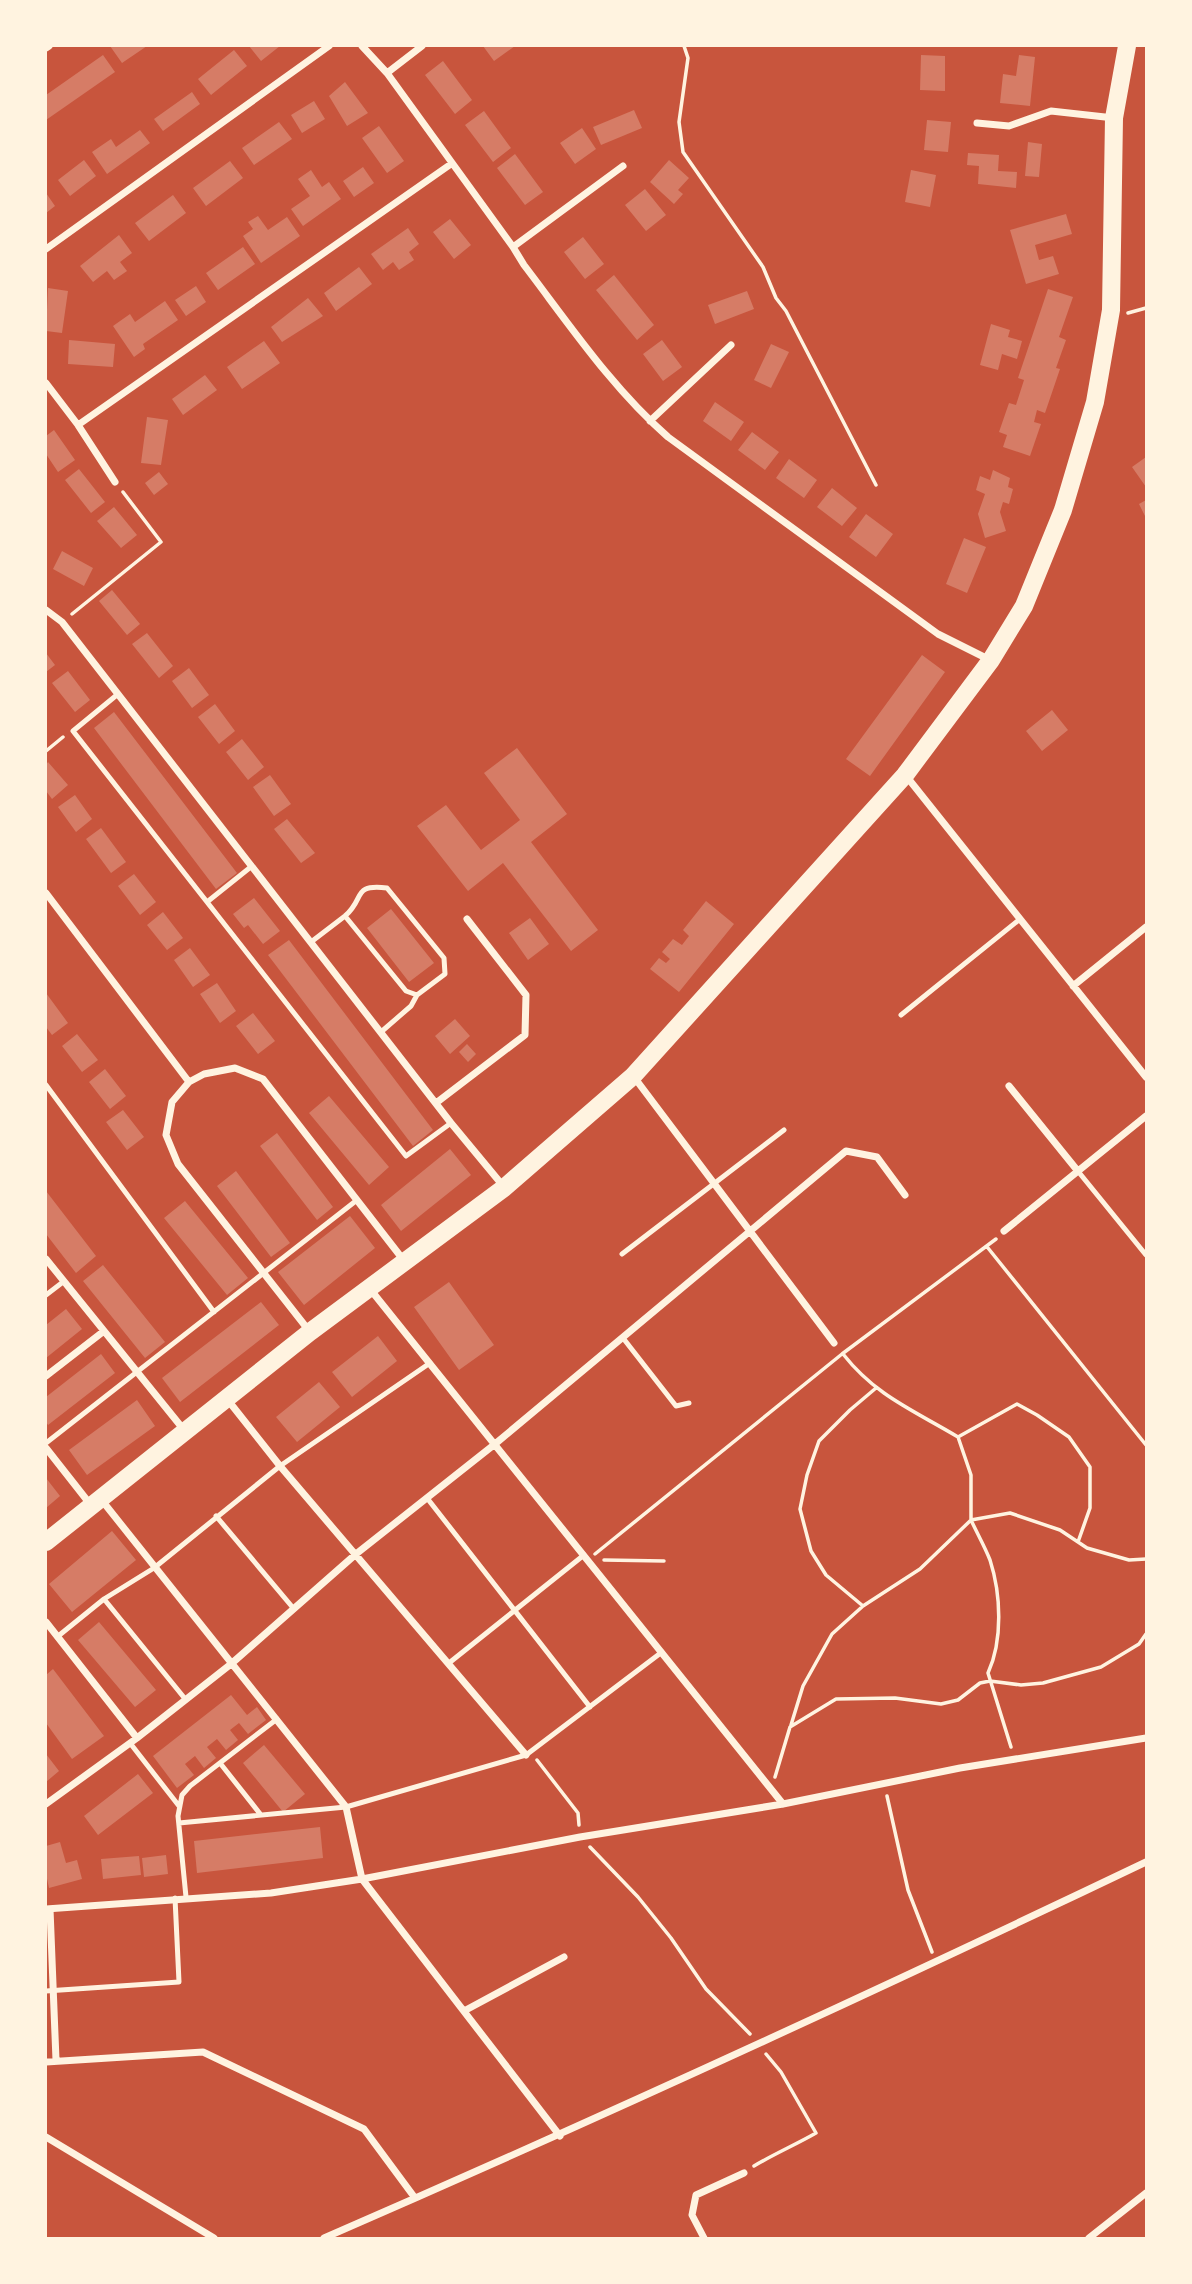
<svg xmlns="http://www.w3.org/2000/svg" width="1192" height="2284" font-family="'Public Sans',sans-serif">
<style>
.building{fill:#d67c66}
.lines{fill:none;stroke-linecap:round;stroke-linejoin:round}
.path{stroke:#fff3e0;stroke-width:3.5}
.service{stroke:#fff3e0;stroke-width:5}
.minor{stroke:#fff3e0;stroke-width:7}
.primary{stroke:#fff3e0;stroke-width:18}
</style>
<rect width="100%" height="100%" fill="#c8553d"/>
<path class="building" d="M110,46H147L122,63Z
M249,46H280L261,61Z
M483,46H515L494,61Z
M234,50L247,66L211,95L198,79Z
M103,55L115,72L46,120V95Z
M921,55L945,56V91L920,90Z
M1019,55L1035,57L1030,106L1000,103L1003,74L1016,76Z
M443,61L472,100L455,114L425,75Z
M345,82L368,113L347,126L329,96Z
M192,92L200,104L163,131L154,119Z
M314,101L325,119L302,133L291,115Z
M634,110L642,128L601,145L593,127Z
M484,111L511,148L493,162L465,125Z
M927,120L951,122L948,152L924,150Z
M279,122L292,139L254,165L242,148Z
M379,126L404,161L387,173L362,138Z
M582,128L596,149L575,164L560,143Z
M140,130L150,143L107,174L92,152L111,139L116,147Z
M1028,142L1042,144L1039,177L1025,176Z
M968,153L999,155L998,171L1017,172L1016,188L978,184L979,166L967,165Z
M515,154L543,192L525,205L497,168Z
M84,160L96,176L70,196L58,180Z
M669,160L689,178L678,190L683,194L674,204L650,182Z
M230,161L243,178L206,206L193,188Z
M363,167L374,183L354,197L343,181Z
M311,170L322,187L329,182L341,199L303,226L291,209L310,196L298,179Z
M911,170L936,175L930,207L905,202Z
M645,189L666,215L646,231L625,205Z
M46,193L55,206L46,213Z
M173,195L186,213L149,241L135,223Z
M1066,214L1072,234L1035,245L1039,260L1053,256L1059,274L1026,284L1010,230Z
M258,216L268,230L287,217L300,236L261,263L243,236L253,229L248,222Z
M450,219L471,245L454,259L433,232Z
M408,228L419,244L409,252L414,260L399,270L393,262L383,270L371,254Z
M119,235L132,253L120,262L127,271L114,280L107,271L93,282L80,266Z
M583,237L604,264L585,279L564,252Z
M243,247L255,264L218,290L206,273Z
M359,267L372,284L336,311L324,293Z
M614,275L654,325L637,340L596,290Z
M196,286L206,302L186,316L175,300Z
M48,288L68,291L62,333L46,331Z
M1048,289L1073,297L1059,337L1066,340L1056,368L1060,369L1045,413L1037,410L1034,422L1041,424L1030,456L1003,447L1007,435L999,432L1009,403L1016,405L1024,380L1018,378Z
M747,291L754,309L715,324L708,305Z
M308,298L323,316L282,342L271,327Z
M165,301L178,320L143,344L145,349L134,357L113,326L130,314L135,322Z
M991,324L1010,330L1008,337L1022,341L1017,359L1002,354L998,370L980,365Z
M69,340L115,344L113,367L68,364Z
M662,340L682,367L663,381L643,354Z
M264,341L280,363L242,389L227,367Z
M771,344L789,352L771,388L754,380Z
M205,375L217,390L183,415L172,399Z
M715,402L744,422L731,441L703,421Z
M147,417L168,420L161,465L141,463Z
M54,430L75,460L58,472L46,454V436Z
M752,432L779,452L765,470L738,450Z
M1146,457V487L1132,467Z
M789,459L817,480L804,498L776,478Z
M79,469L105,502L91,513L65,480Z
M993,470L1010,478L1008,487L1013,489L1009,504L1003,502L1000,512L1006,531L985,538L978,514L985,494L976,490L980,476L990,480Z
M159,472L168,484L154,495L145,483Z
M832,488L857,508L842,526L817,507Z
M1146,500V518L1139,504Z
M114,507L137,535L121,548L97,521Z
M866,514L893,534L876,557L849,537Z
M964,538L986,547L967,593L946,584Z
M62,551L93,568L84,586L53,569Z
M112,590L140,624L127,635L99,601Z
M147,633L173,666L159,678L132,644Z
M46,653L55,665L46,672Z
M922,655L945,672L870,776L846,759Z
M189,668L209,695L192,708L172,681Z
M68,671L90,700L75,712L52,683Z
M215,704L235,731L219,744L198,717Z
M1052,710L1068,730L1042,751L1026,731Z
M114,712L237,873L216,889L94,728Z
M242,739L264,767L248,780L226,752Z
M517,748L567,814L531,842L598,930L571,951L503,863L468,891L417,826L446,805L481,850L520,820L484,773Z
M48,762L68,785L52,799L46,791V765Z
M270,775L291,804L274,816L253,787Z
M75,795L92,819L76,832L58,807Z
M287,819L315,853L301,863L274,829Z
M101,828L126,862L111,873L86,839Z
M134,874L156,902L140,915L118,886Z
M254,898L280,931L263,944L248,925L244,928L233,914Z
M706,901L734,924L679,992L650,969L659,958L666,963L670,959L662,952L673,939L682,945L689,936L683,930Z
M391,909L434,963L409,982L367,928Z
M163,912L183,938L167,950L147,925Z
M530,918L549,944L528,960L509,933Z
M289,940L433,1130L413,1146L268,955Z
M190,948L210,975L193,987L174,960Z
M217,983L236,1011L220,1023L200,994Z
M46,993L68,1023L52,1035L46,1027Z
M253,1013L275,1041L258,1054L236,1026Z
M455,1019L470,1036L450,1054L435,1036Z
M77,1034L98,1060L82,1072L62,1046Z
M467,1044L476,1054L468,1062L459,1052Z
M105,1069L126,1096L110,1109L89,1082Z
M329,1096L389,1167L369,1185L309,1113Z
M123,1110L144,1137L127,1150L106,1122Z
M277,1133L333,1207L317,1220L260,1146Z
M450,1149L471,1175L401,1231L381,1205Z
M236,1171L290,1243L271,1257L217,1186Z
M46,1191L96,1256L76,1273L46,1234Z
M185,1201L248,1278L227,1295L164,1218Z
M350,1216L375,1248L304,1305L278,1272Z
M103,1265L165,1342L145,1358L83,1281Z
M449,1282L494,1345L459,1370L414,1307Z
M261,1302L279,1325L180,1402L162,1378Z
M66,1309L82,1329L46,1358V1325Z
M378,1336L397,1361L352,1397L332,1372Z
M101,1354L115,1373L48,1425L46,1422V1397Z
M319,1382L340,1407L297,1442L276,1417Z
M137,1400L155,1426L87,1475L69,1450Z
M46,1478L60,1496L46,1508Z
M112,1531L136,1560L72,1612L49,1584Z
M99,1622L156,1690L135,1707L78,1640Z
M53,1669L104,1736L72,1759L46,1723V1675Z
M231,1695L247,1715L257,1707L266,1720L248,1734L239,1723L230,1730L238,1740L226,1750L217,1739L207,1747L216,1758L204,1768L195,1756L185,1764L194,1775L177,1788L153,1756Z
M264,1745L305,1794L283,1812L243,1763Z
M46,1754L59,1771L46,1782Z
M138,1774L153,1793L98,1835L84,1816Z
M320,1827L323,1858L197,1873L194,1841Z
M60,1842L66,1863L77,1860L82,1879L49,1888L46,1874V1846Z
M166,1855L168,1874L144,1877L142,1858Z
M139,1856L141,1875L103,1879L101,1859Z"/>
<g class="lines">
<path class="path" d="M684,46L688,58L679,122L683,152L763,267L776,298L786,311L876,485
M1128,313L1146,308
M72,614L161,542L123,492
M46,751L63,737
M988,1248L1146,1445
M843,1354C876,1396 913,1410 958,1437L971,1475V1520L1010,1513L1060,1530L1087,1548L1129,1560L1146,1559
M958,1437L1017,1404L1037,1415L1069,1437L1090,1467V1508L1078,1542
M595,1554L842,1354L996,1239
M604,1560L664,1561
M863,1606L920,1569L971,1520C977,1533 985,1547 990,1560C1001,1594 1003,1640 988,1673L1011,1747
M791,1725L803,1686L832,1634L863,1606L826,1575L811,1551L800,1509L807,1475L819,1441L850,1410L876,1388
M537,1760L578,1813L579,1825
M775,1777L790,1727L836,1699L895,1698L941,1704L958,1700L980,1683L990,1681L1021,1685L1043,1683L1101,1667L1139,1644L1146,1634
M887,1796L908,1890L932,1952
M590,1847L638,1897L671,1938L706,1989L750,2034
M754,2166C774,2154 795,2145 816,2133L781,2072L766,2054"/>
<path class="service" d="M118,694L73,731L406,1156L451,1123
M207,902L252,866
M311,942L345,916C366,898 351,884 387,888L444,958L445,974L417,995L406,991L345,916
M901,1015L1020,919
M381,1032L411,1006L417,995
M46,1085L214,1312
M1077,1170L1146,1255
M622,1254L784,1130
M46,1295L63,1282
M623,1338L676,1406L689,1403
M46,1443L357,1200
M427,1498L590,1707
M216,1516L294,1609
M104,1599L186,1700
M57,1637L104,1599L154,1568L280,1466L430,1363
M449,1663L584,1555
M130,1743L179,1806
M220,1763L261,1815
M179,1823L346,1807L526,1755L662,1652
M186,1897L178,1816L182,1795L190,1786L277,1719
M46,1991L179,1982L175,1898"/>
<path class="minor" d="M362,46L387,73L513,247L524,265C569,324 612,388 668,437L938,634L990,660
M46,48L49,46
M387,73L422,46
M977,123L1009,126L1051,111L1114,118
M513,247L623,166
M46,249L329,46
M46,383L78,425L115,482
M650,421L731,345
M78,425L451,164
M46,610L62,622L451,1123L504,1187
M907,777L1146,1077
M46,893L189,1082
M1073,986L1146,927
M634,1077L834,1343
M1009,1086L1077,1170
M436,1103L525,1035L526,995L467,919
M1004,1231L1146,1116
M46,1259L184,1430
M370,1289L783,1804
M310,1332L178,1164L166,1135L172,1102L189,1082L204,1074L235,1068L263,1079L405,1262
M46,1376L104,1331
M227,1399L280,1466L526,1755
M46,1448L90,1504
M100,1498L346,1807L362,1879L560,2136
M46,1622L137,1738
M46,1804L137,1738L231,1664L356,1554L495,1444L846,1151L877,1157L905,1195
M46,1909L271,1893L362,1879L580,1837L783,1804L960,1768L1146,1738
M50,1909L56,2060
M464,2011L564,1957
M46,2062L203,2052L364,2129L415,2198
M46,2137L214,2238
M324,2238C600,2118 874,1992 1146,1862
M704,2238L692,2215L696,2195L744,2173
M1089,2238L1146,2193"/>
<path class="primary" d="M46,1542L310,1332L504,1188L633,1076L905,775L991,660L1024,606L1063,510L1095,402L1111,310L1114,118L1127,46"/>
</g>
<rect width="1192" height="2284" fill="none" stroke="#fff3e0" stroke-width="94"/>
</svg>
